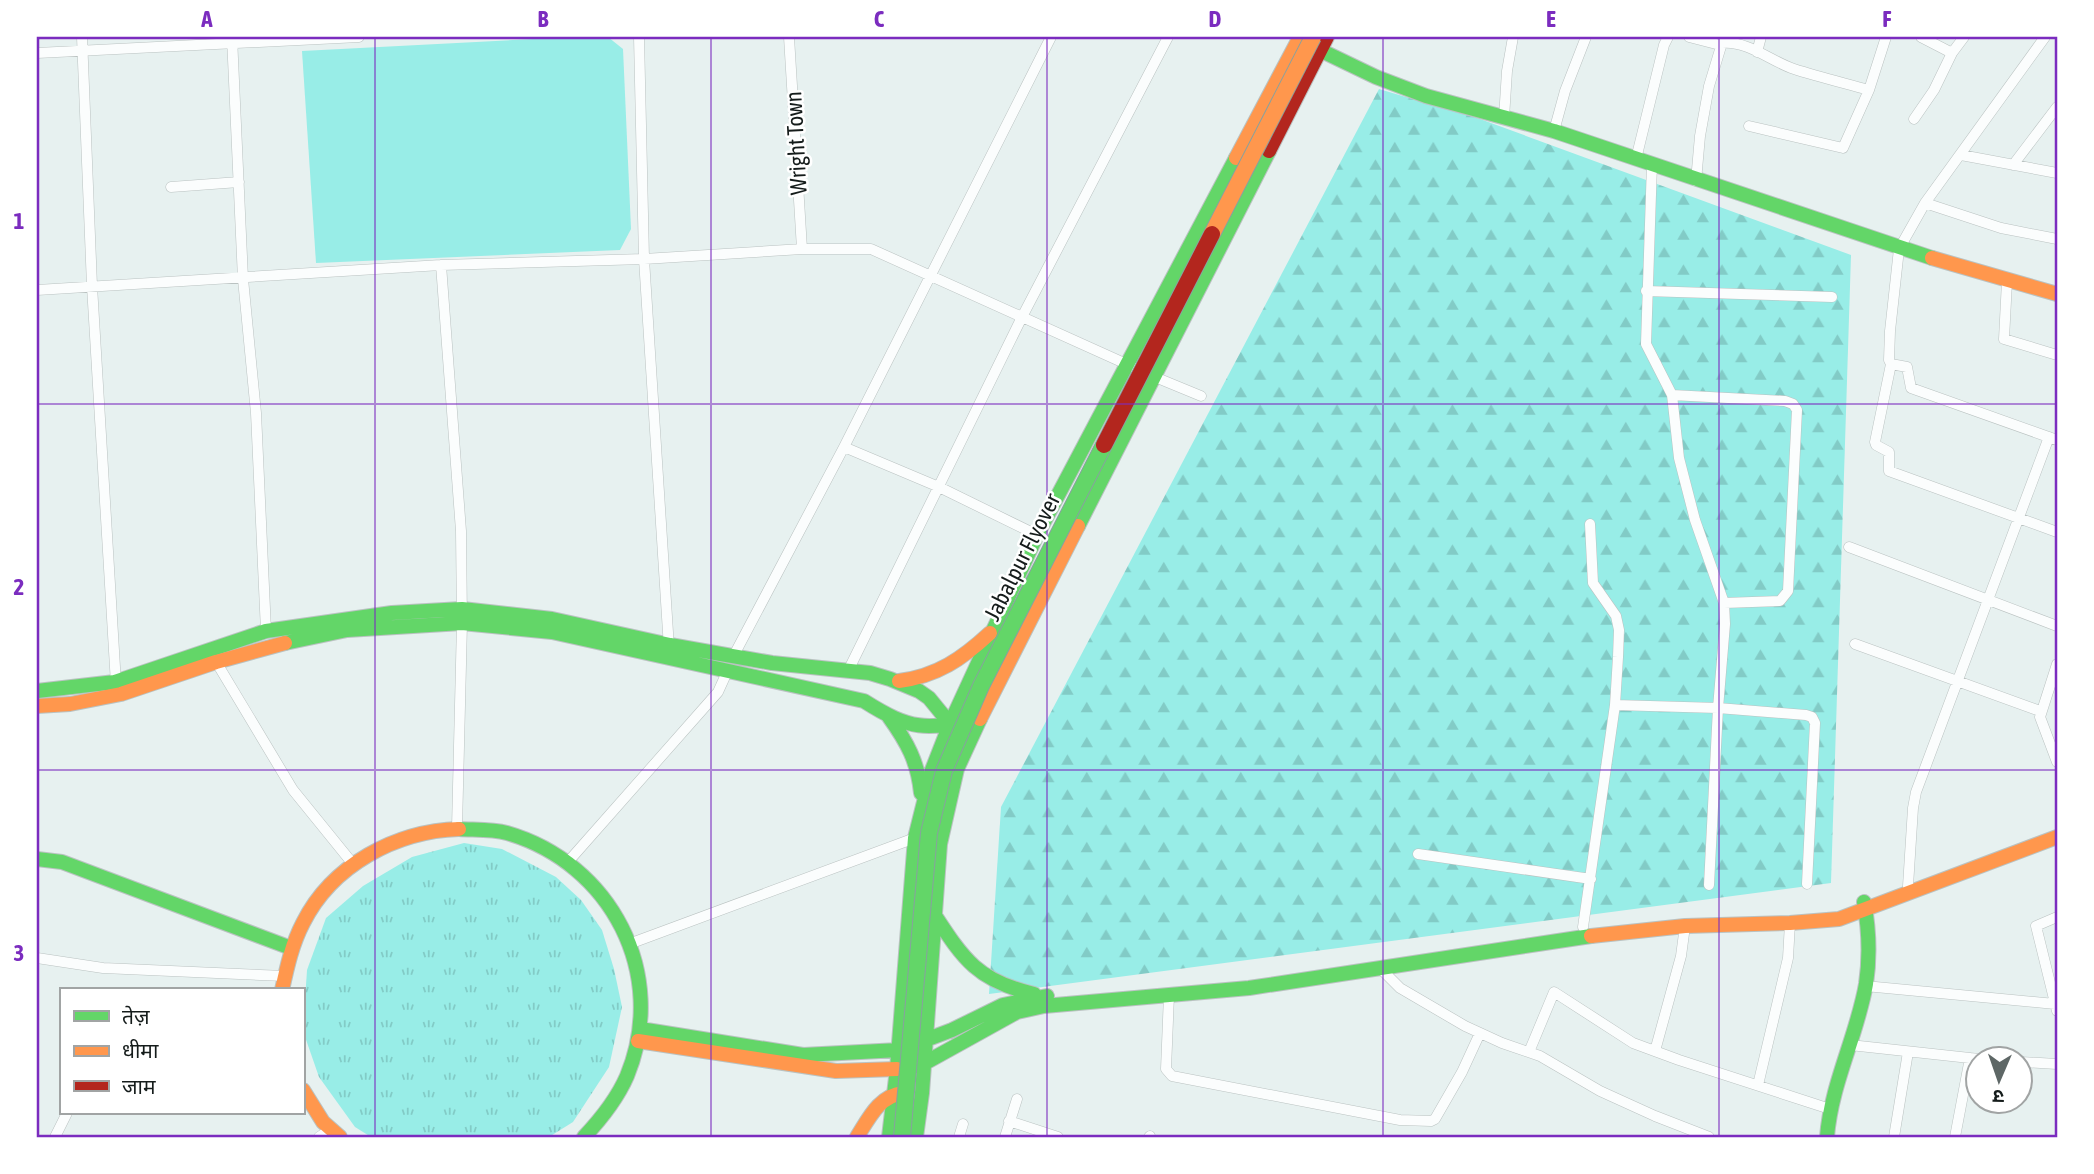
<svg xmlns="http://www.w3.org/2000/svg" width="2094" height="1174" font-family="'Asap Condensed','Noto Sans Devanagari',sans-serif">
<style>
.grass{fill:url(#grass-tufts)}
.forest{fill:url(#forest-firs)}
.garden{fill:#98ede7}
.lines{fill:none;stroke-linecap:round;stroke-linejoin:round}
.street-casing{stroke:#bac2c1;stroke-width:11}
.fast-casing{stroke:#bac2c1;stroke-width:16}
.slow-casing{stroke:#bac2c1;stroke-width:16}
.jam-casing{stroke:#bac2c1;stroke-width:16}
.street{stroke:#fbfdfd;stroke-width:10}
.fast{stroke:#63d668;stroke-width:14}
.slow{stroke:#ff974d;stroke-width:14}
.jam{stroke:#b3261e;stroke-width:14}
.fast-bridge-casing{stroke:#88a19f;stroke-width:18;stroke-linecap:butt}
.slow-bridge-casing{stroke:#88a19f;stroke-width:18;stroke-linecap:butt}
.jam-bridge-casing{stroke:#88a19f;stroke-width:18;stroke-linecap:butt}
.fast-bridge{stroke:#63d668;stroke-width:16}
.slow-bridge{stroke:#ff974d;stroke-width:16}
.jam-bridge{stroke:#b3261e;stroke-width:16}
.grid{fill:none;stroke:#7b2cbf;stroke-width:2;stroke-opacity:0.55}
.labels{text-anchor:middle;stroke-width:5;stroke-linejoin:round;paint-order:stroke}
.street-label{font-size:23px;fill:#151c1b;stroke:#fff}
.neatline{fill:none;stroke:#7b2cbf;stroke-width:2.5}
.grid-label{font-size:23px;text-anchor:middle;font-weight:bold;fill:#7b2cbf}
</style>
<defs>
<pattern id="grass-tufts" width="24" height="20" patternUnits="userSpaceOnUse" patternTransform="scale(1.75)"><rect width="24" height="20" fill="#98ede7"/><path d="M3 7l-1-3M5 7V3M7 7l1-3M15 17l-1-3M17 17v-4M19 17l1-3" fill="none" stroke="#82cbc6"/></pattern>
<pattern id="forest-firs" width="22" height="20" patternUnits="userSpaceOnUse" patternTransform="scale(1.75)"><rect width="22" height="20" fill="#98ede7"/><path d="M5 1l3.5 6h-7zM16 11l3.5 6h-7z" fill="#82cbc6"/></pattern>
</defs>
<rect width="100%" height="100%" fill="#e7f1f0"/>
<path class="grass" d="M464,843L502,849L556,877L581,900L602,930L614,969L622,1007L609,1067L573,1122L549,1137H371L355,1127L319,1077L303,1031L307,970L326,918L363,886L412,857Z"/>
<path class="forest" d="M1379,89L1480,119L1851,255L1831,883L989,994L1001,807Z"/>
<path class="garden" d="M573,37H608L623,49L631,229L620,250L316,263L302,51Z"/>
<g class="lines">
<defs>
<path id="street" d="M82,37L92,286L116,684
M232,37L243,279L256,413L266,631
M639,37L644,259L669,648
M789,37L802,249
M1689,37L1720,45
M1921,37L1952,53
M2045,37L1925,203L1899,249L1890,331L1889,360L1891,364L1907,367L1911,388L2057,440
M1757,52L1761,37
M37,53L359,37
M1504,118L1507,71L1513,37
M1914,119L1934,90L1952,53L1964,37
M1749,126L1843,148L1869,90L1886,37
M1554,131L1565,91L1586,37
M1961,155L2057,173
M1636,159L1664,45L1668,37
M2013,165L2057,107
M1696,181L1700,136L1709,86L1722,43C1747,40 1772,62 1794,69C1819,77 1844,83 1869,90
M171,187L239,182
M1925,203L2001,228L2057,239
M441,265L461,531L462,623L457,828
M2007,281L2004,339L2057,355
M37,290L441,265L644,259L802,249H871L1133,367
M1646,291L1832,297
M1891,364L1875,442L1876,445L1889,452V471L2057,532
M1150,375L1201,396
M1672,395L1785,401L1793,404L1797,410L1788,591L1780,601L1724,603
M844,447L939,487L1037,535
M1849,547L2057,626
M1855,644L2040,711
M733,657L844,447L1051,37
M215,660L293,790L353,864
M2057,664L2040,717L2057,762
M848,671L1022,317L1168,37
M1615,705L1718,708L1725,624L1724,603L1695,520L1679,458L1672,395L1646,344L1652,164
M1418,854L1591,879
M567,863L718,692L728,670
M1709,885L1718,708L1806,715L1812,717L1815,723L1807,884
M1908,886L1913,808L1916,792L2049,437
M2057,917L2036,926L2057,1011
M1583,927L1615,705L1618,657L1619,630L1616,616L1593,583L1590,524
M629,944L915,838
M37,958L103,968L285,976
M1380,968L1400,988L1465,1026L1502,1043L1540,1056L1600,1091L1655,1116L1709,1137
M1865,986L2055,1004
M1169,995L1166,1069L1172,1076L1400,1120L1431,1121L1435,1119L1462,1072L1480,1033
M1850,1045L1979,1059
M1655,1051L1681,956L1685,926
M1529,1052L1554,992L1633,1043L1679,1060L1830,1109
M2021,1062L2057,1064
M1758,1085L1788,958L1790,923
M1009,1121L1058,1137
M55,1137L67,1113
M319,1137L331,1129
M959,1137L963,1124
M1005,1137L1017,1099
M1149,1137L1150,1136
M1894,1137L1908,1052
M1955,1137L1970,1058"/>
<path id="fast" d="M1299,40L1376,77L1426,96L1554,131L1932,258
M1078,526L1269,151
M285,643L347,630L462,623L552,632L864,701C913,732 925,729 980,719
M37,691L115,682L266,631L392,613L462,609L552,619L670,645L772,663L870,673L890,679L919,691L929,698L947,720L964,754
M889,717C907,742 918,762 921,793
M950,724L1037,535L1236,158
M459,829C474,830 492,829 507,833C611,863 669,974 627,1076C617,1099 601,1119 584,1137
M37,859L62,862L291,948
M934,914C964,960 978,981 1034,994
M640,1029L803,1055L899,1050
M899,1050L952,1030L1003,1005L1047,996
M897,1069L923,1064L1017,1012L1044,1006L1249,988L1591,936
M889,1137L897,1069L915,838L932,770L950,724
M916,1137L922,1093L940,844L957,769L980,719
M1827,1137C1831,1084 1857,1036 1866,984C1870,957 1869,929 1864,902"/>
<path id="slow" d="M1236,158L1300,37
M1932,258L2057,294
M899,681C937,676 962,659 990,633
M37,706L70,704L121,694L216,662L285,643
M980,719L1078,526
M1591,936L1685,926L1790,923L1839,919L2057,837
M282,990C287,967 292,944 303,923C332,865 396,831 459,829
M638,1041L836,1071L897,1069
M303,1090L323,1122L340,1137
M857,1137C869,1118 879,1096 903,1093"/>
<path id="jam" d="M1269,151L1327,37"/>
</defs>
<use href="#street" class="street-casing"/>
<use href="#fast" class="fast-casing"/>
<use href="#slow" class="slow-casing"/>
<use href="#jam" class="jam-casing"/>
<use href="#street" class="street"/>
<use href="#fast" class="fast"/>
<use href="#slow" class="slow"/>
<use href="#jam" class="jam"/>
<defs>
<path id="fast-bridge" d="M902,1137L929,833L944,771L981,686L1104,445"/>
<path id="slow-bridge" d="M1212,234L1313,37"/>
<path id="jam-bridge" d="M1104,445L1212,234"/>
</defs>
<use href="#fast-bridge" class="fast-bridge-casing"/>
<use href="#slow-bridge" class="slow-bridge-casing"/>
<use href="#jam-bridge" class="jam-bridge-casing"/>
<use href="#fast-bridge" class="fast-bridge"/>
<use href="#slow-bridge" class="slow-bridge"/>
<use href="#jam-bridge" class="jam-bridge"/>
</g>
<path class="grid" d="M375,37V1137M711,37V1137M1047,37V1137M1383,37V1137M1719,37V1137M37,404H2057M37,770H2057"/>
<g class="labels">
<g class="street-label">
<text transform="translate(796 143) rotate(-93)" y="8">Wright Town</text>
<text transform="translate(1022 557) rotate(-63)" y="8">Jabalpur Flyover</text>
</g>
</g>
<rect width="2094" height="1174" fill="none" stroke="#ffffff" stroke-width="77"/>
<rect x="60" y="988" width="245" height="126" fill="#ffffff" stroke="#a1a4a4" stroke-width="2"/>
<rect x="74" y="1011" width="35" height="10" fill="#63d668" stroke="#a1a4a4" stroke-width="2"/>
<text x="122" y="1024" font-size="21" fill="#151c1b">तेज़</text>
<rect x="74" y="1046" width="35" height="10" fill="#ff974d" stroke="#a1a4a4" stroke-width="2"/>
<text x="122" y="1058" font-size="21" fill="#151c1b">धीमा</text>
<rect x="74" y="1081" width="35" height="10" fill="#b3261e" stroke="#a1a4a4" stroke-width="2"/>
<text x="122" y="1094" font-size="21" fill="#151c1b">जाम</text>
<g transform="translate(1999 1080) rotate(182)"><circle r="33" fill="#ffffff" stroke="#a1a4a4" stroke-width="2"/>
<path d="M0-5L12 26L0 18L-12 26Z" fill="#5e6766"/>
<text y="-10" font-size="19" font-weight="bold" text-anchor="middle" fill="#151c1b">उ</text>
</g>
<rect x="38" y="38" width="2018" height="1098" class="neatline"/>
<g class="grid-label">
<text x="207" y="27">A</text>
<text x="543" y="27">B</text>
<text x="879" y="27">C</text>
<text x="1215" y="27">D</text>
<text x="1551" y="27">E</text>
<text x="1887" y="27">F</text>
<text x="19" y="229">1</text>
<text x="19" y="595">2</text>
<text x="19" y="961">3</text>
</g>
</svg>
